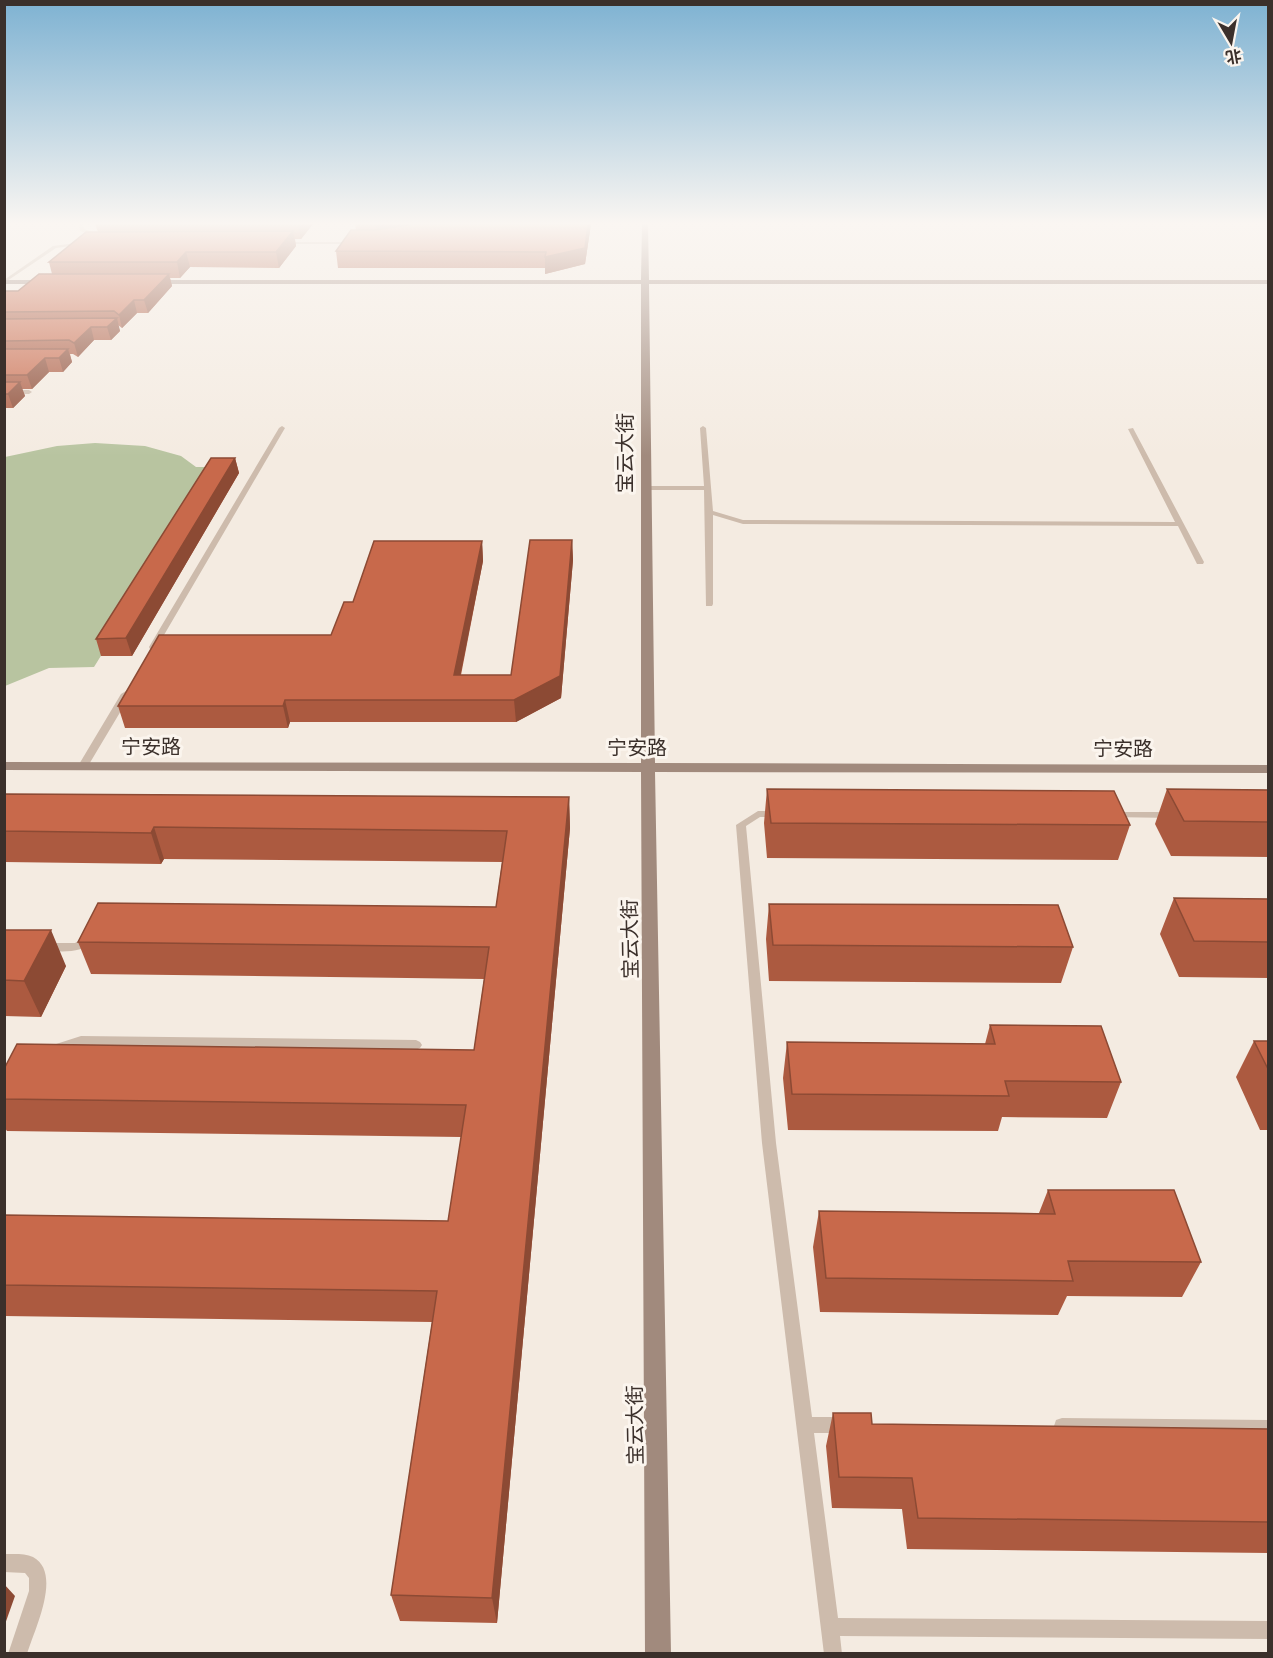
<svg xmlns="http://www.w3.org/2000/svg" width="1273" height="1658" font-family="Poppins,'Noto Sans SC',sans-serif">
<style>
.green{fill:#b8c4a0}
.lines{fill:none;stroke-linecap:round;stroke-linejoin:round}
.lane{fill:#cdbbac;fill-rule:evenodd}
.secondary{fill:#a18a7d;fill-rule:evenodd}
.wall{fill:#ac5a40}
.shaded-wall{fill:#8c4a34}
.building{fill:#c8694b;stroke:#8c4a34;stroke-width:1.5}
.labels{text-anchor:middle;stroke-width:6;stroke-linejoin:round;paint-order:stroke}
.street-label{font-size:20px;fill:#3b302b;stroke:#fbf5ee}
</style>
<rect width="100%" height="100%" fill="#f4ebe1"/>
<path class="green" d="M95,443L145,446L181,456L196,467H218L94,667L49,668L5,686V457L57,446Z"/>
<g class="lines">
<path class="lane" d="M79,224H83L84,229L96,233L98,238L95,243L91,242L94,238L92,235L80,231Z
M84,242L86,244L56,248L4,283V280L53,246Z
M282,242H354L356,243L354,244H280Z
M4,390H29L32,392L29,394H4Z
M282,426L285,428L157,647L153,650L150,649L149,647L279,428Z
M703,426L706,428L713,511L743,520L1175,522L1128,429L1133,428L1204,562L1203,564H1197L1178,526L743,524L713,515V604L712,606H706L704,490H646L642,488L646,486H704L700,428Z
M126,691L131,694L88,766L83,769L80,768L78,766L121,694Z
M758,811H777L782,814L777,817H760L746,826L776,1143L812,1417H842L848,1419L850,1425L848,1431L842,1433H814L838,1618L1268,1621V1639L840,1636L842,1654H824L762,1143L736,825Z
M1113,812H1173L1178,815L1173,818L1109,817L1108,815Z
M89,935L93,936L95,939C82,955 62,951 44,951L40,950L38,947L40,944L44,943H75Z
M81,1036L416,1040L420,1042L422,1045L420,1048L416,1050L81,1046L58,1054L53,1053L52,1049L53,1045Z
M1062,1418L1268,1420V1436L1062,1434L1056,1432L1054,1426L1056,1420Z
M4,1554C13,1554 25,1553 33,1557C63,1573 34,1630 27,1654H8L29,1591V1578L25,1573L4,1572Z"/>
<path class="secondary" d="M642,224H648L649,280H1268V284H649L655,763L1268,765V773L655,772L671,1654H645L641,772L4,770V762L641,763V284H153L149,282L153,280H641Z
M4,280H51L55,282L51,284H4Z"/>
</g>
<path class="wall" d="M95,224H313L301,239H295L296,246L279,268L190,267L180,278H170L172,286L148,313H137L122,328L118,325L120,331L111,340H94L78,357L73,354H70L72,362L63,372H49L32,389H22L25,396L13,408H4V291H18L52,274L49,262L98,232Z
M355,224H591L585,264L545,274V268H338L336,251L356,230Z
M235,458L239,473L132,656H101L96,639Z
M572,540L573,560L561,698L516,722H290L288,728H125L118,706L331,635L353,602L482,541L483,561L461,675H511Z
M767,789L1130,825L1118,860L767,858L764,823Z
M1167,789L1269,790V857L1171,856L1155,824Z
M4,794L569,797L570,828L497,1623L400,1621L391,1595L432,1322L4,1316V1215L448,1221L461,1137L7,1131L4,1127V1069L474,1050L484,979L91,974L78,942L496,907L502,862L164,859L161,864L4,862Z
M1174,898L1269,899V978L1179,977L1160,934Z
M769,904L1073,947L1061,983L769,981L766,939Z
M4,930L66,966L41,1017L4,1016Z
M990,1025L1121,1082L1107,1118L1002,1117L998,1131L788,1130L783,1078L787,1042L985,1044Z
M1254,1041H1269V1130H1260L1236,1077Z
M1048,1190L1201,1262L1182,1297L1067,1296L1058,1315L820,1312L813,1247L819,1211L1039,1213Z
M833,1413L872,1424L1269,1429V1553L907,1549L902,1509L832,1508L826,1446Z"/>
<path class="shaded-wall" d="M298,224H313L301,239Z
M376,224H443L378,239Z
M588,224H591L585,264L545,274V257Z
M293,231L296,246L279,268L276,252Z
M186,252L190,267L180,278L177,262Z
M169,274L172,286L148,313L144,300Z
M134,300L137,313L122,328L119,315Z
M117,318L120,331L111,340L107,327Z
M91,327L94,340L78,357L74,343Z
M68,349L72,362L63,372L59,358Z
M45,358L49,372L32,389L27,375Z
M20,382L25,396L13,408L8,394Z
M235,458L239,473L132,656L126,638Z
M572,540L573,560L561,698L516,722L514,700Z
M482,541L483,561L456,697L454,675Z
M285,700L290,722L288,728L283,706Z
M569,797L570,828L497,1623L492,1598Z
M154,827L164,859L161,864L151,833Z
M51,930L66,966L41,1017L24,981Z
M4,1584L15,1596L4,1627Z"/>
<path class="building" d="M414,224H588L585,248L545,257L546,252L336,251L351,230H376Z
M293,231L276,252H186L177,262H49L86,232Z
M39,274H169L144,300H134L119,315L114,311L4,312V291H18Z
M117,318L107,327H91L74,343L69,340L4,341V319Z
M4,349H68L59,358H45L27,375H4Z
M4,382H20L8,394H4Z
M211,458H235L126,638L96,639Z
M530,540H572L560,676L514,700H285L283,706H118L159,635H331L344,602H353L374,541H482L454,675H511Z
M767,789L1114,791L1130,825L771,823Z
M1167,789L1269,790V822L1184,821Z
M4,794L569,797L492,1598L391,1595L437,1291L4,1285V1215L448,1221L466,1105L4,1099V1069L17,1044L474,1050L489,947L78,942L98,903L496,907L507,831L154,827L151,833L4,831Z
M1174,898L1269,899V942L1194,941Z
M769,904L1058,905L1073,947L773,945Z
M4,930H51L24,981L4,980Z
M990,1025L1101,1026L1121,1082L1005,1081L1009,1096L792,1094L787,1042L995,1044Z
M1254,1041H1269V1071Z
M1048,1190H1174L1201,1262L1068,1261L1073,1281L826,1278L819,1211L1055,1214Z
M833,1413H871L872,1424L1269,1429V1522L918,1518L912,1478L839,1477Z"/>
<linearGradient id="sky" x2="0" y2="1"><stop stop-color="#7eb2d2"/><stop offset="0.49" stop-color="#faf6f2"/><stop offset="1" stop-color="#faf6f2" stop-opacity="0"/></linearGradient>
<rect width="1273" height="456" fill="url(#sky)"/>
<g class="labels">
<g class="street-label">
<text transform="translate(625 453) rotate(-90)" y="7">宝云大街</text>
<text x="151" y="754">宁安路</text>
<text x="637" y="755">宁安路</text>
<text x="1123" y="756">宁安路</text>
<text transform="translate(630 939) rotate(-91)" y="7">宝云大街</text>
<text transform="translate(635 1425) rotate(-91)" y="7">宝云大街</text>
</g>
</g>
<rect width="1273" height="1658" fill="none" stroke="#3b302b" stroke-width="12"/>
<g transform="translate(1231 42) rotate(170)" stroke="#fbf5ee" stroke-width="4.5" paint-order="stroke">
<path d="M0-4.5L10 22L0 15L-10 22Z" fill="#3b302b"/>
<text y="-9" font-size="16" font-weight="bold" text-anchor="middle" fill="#3b302b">北</text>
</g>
</svg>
